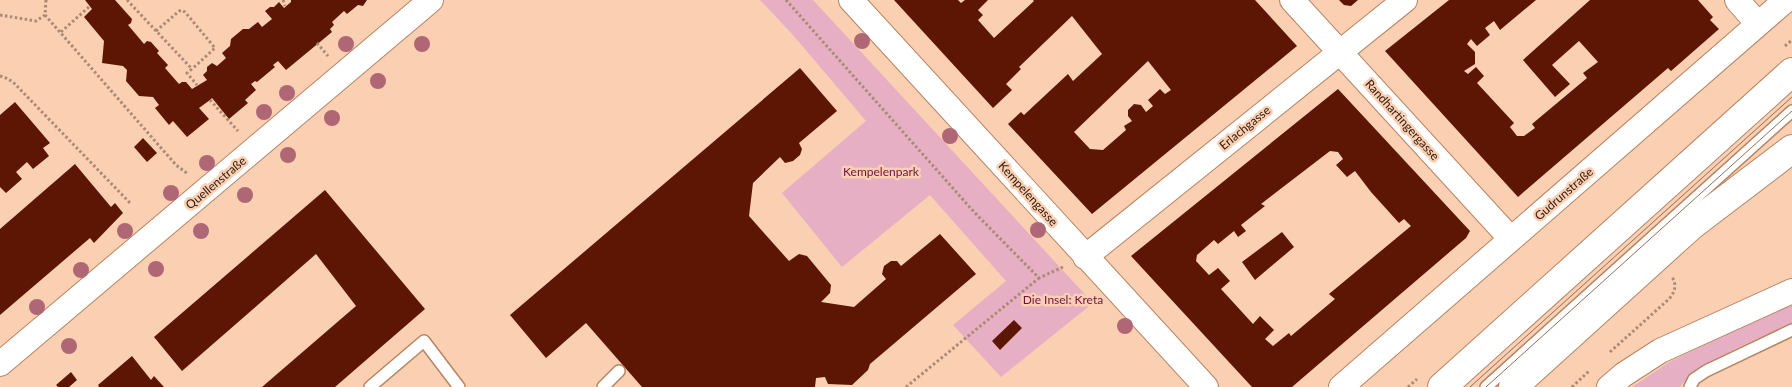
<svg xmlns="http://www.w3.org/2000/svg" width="1792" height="387" font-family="Lato,sans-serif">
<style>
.green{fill:#e6afc3}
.building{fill:#5d1604;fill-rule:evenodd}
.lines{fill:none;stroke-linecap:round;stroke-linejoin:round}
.service-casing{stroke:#b78462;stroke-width:14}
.minor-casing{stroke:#b78462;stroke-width:26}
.secondary-casing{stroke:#b78462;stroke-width:30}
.path{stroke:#ac8972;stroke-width:3;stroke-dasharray:2.5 2.5;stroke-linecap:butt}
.service{stroke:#fff;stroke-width:11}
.minor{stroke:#fff;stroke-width:24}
.secondary{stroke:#fff;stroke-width:28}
.tram{stroke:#8e6f5a;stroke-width:1}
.tree{fill:#af6675}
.labels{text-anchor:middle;stroke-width:5;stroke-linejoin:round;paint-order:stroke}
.street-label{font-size:12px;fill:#2c190b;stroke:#fbcfb2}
.park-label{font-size:12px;fill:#711143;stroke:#fbcfb2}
</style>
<rect width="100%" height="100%" fill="#fbcfb2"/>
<path class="green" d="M760,0H813L1093,303L1001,377L953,325L1006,281L930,195L842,267L782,193L866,121L793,35Z
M1792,303V323C1763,337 1697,362 1680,387H1632L1671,361Z"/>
<path class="building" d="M85,0H115L132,19L131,23L128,25L139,38L144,44L147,41L151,42L159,51L157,53L168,65L165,68L179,84L182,82H186L192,89L207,80L203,75L207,71V67L212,63L217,66L226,58L222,53L230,46L231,39L243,29H249L258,22L262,27L272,19L265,11L270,7H274L279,2L284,8L291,2V0H367L363,6L358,5L347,14L344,11L332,22L334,25L330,29L332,32L286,70L278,61L273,65L275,67L257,82L255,81L251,84L256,90L245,100L248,103L229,119L212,98L210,100L199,108L209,119L187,137L173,121L169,125L155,108L159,105L153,97L139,96L126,81L127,70L123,66L102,63L104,41L84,17L92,9Z
M894,0H958L961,3L965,0H988L978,10L983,15L978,20L994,38L1034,1L1033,0H1255L1297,46L1092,214L1008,124L1021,112L1024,115L1068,74L1073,81L1102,54L1072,16L1019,67L1021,69L1006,84L1012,90L993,108ZM1148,61L1171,90L1165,94L1160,89L1148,100L1153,106L1146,112L1141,105L1134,104L1128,110V116L1132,121L1124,126L1126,130L1103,150L1090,149L1074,132Z
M1339,0H1358L1351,6L1344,5Z
M1449,0H1536L1500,30L1494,21L1485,28L1490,35L1477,46L1471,39L1467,44L1475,52V64L1464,71L1468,74L1476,67L1484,76L1477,83L1514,123L1510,127L1517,136H1524L1535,128L1532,124L1587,78L1583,73L1598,62L1579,41L1552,65L1570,84L1555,97L1523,60L1590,0H1698L1713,17L1710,20L1719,29L1671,71L1668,68L1518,197L1385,51Z
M800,68L837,111L799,143L802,149L800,155L793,161L785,163L780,157L753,183L749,216L789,261L799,254L807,256L831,285L830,293L821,302L854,307L886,279L882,274L884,266L891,261H897L901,266L940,234L976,274L870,364L868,370L852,385L828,384L825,377L816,378L815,387H642L586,323L546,358L510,315Z
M1338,89L1470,231L1466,238L1292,387H1252L1131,256ZM1330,151L1338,152L1343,159L1336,165L1347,177L1355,171L1371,192L1399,223L1404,219L1411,226L1329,294L1335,299L1291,336L1289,333L1273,346L1265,339L1274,330L1260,316L1253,324L1221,289L1230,281L1218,268L1209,275L1196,261L1197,255L1214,240L1218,244L1234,231L1238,237L1246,231L1241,225L1265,206L1261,204Z
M15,102L50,143L43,148L49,156L33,169L27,162L16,172L22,179L6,193L0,187V115Z
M143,138L157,153L147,162L134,147Z
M75,164L111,207L115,203L123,213L94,243L90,238L0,315V229Z
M325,190L425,309L335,387H262L356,306L316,254L182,371L154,337Z
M1282,232L1294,247L1255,280L1242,262Z
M1014,320L1022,328L1000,350L992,341Z
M132,356L151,380L154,376L164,387H99L98,385Z
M71,372L77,380L69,387H58L56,385Z"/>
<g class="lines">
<defs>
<path id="service" d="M370,387L424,341L459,387
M603,387L619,371
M1486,387L1792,111
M1690,387L1694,379L1706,371L1792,330"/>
<path id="minor" d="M851,0L1206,387
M1292,0L1511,239
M1737,0L1758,24
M1085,257L1405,0
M0,364L431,0
M1341,387L1786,0
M1609,387L1623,375L1660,351L1792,291"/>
<path id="secondary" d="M1442,387L1792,72
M1513,387L1692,225L1792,149"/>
</defs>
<use href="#service" class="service-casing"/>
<use href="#minor" class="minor-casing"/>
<use href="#secondary" class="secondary-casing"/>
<path class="path" d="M46,0L45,15L176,165L188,174
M127,0L192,69L187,73L197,85
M283,0L285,6
M786,0L974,212L1039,278L1063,267
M0,15L36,21L45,15
M156,31L178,12L181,10L185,12L215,48L192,69
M61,32L90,6
M317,43L328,56
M1785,46L1792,40
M0,76L6,78L13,82L131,204
M210,100L238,131
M1610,352L1669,299C1675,292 1677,285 1672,277
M906,387L1039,278
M1408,387L1417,379
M1572,387L1589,371"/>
<use href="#service" class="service"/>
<use href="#minor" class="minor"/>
<use href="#secondary" class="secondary"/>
<path class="tram" d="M1470,387L1792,97
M1486,387L1792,111"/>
</g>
<g class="tree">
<circle cx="862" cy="41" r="8"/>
<circle cx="346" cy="44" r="8"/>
<circle cx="422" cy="44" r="8"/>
<circle cx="378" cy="81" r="8"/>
<circle cx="287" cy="93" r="8"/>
<circle cx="264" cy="112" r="8"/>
<circle cx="332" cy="118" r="8"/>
<circle cx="950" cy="136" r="8"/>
<circle cx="288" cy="155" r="8"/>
<circle cx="207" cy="163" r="8"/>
<circle cx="171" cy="193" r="8"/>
<circle cx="245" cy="195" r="8"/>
<circle cx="1038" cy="230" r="8"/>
<circle cx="125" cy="231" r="8"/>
<circle cx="201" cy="231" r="8"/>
<circle cx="156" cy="269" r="8"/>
<circle cx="81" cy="270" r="8"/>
<circle cx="37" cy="307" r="8"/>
<circle cx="1125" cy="326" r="8"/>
<circle cx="69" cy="346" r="8"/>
</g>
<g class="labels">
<g class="street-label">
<text transform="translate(1402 120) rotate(48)" y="4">Randhartingergasse</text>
<text transform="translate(1245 128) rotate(-39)" y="4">Erlachgasse</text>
<text transform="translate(216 183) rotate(-40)" y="4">Quellenstraße</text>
<text transform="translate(1028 194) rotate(48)" y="4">Kempelengasse</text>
<text transform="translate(1564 194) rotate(-41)" y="4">Gudrunstraße</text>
</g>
<g class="park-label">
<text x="881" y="176">Kempelenpark</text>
<text x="1063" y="304">Die Insel: Kreta</text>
</g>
</g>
</svg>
